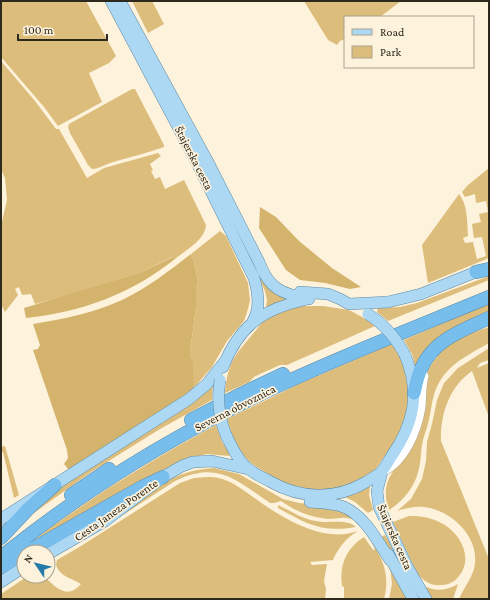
<svg xmlns="http://www.w3.org/2000/svg" width="490" height="600" font-family="'Crimson Pro',serif">
<style>
.green{fill:#ddbd7b}
.forest{fill:#d4b36d}
.lines{fill:none;stroke-linecap:round;stroke-linejoin:round}
.minor-casing{stroke:#b5a88e;stroke-width:10}
.major-casing{stroke:#5d8aa5;stroke-width:12}
.highway-casing{stroke:#5d8aa5;stroke-width:14}
.minor{stroke:#fff;stroke-width:9}
.major{stroke:#add8f4;stroke-width:11}
.highway{stroke:#77beed;stroke-width:13}
.major-bridge-casing{stroke:#5d8aa5;stroke-width:12;stroke-linecap:butt}
.major-bridge{stroke:#add8f4;stroke-width:11}
.labels{text-anchor:middle;stroke-width:3.5;stroke-linejoin:round;paint-order:stroke}
.street-label{font-size:12px;fill:#2e291f;stroke:#fdf2dc}
</style>
<rect width="100%" height="100%" fill="#fdf2dc"/>
<path class="green" d="M1,1H86L116,56L109,63L89,73L102,102L58,126L44,107L1,57Z
M132,1H152L164,24L148,33Z
M304,1H401L380,17H345V39L340,41L337,45L328,40Z
M1,61L35,101L56,129H59L87,178L104,168L158,153L161,156L150,164L153,170L151,171L155,179L160,177L165,189L184,180L206,225C205,240 186,250 175,259L172,257L142,272L66,296L35,304L31,294L22,295L19,287L15,289L18,295L5,312L1,304V226L7,200L5,178L1,169Z
M132,89H135L164,145V147C147,153 130,157 113,162C106,164 99,169 92,169L88,165L70,133L68,127L69,124Z
M489,168V258L428,283L422,245L459,194C468,205 467,222 468,236L463,238L465,243L473,242L477,259L486,256L482,237L474,238L472,224L481,222L479,214L488,212L486,201L476,203L475,194L465,197L462,192L468,185Z
M220,231L226,236L248,283L250,300L248,309L244,321L227,341L212,367L193,389V361L190,356V350L193,331L196,307V290L198,282L194,262L191,254Z
M238,231L288,299L266,307L267,300L265,291Z
M489,276V280L388,321L377,312L378,308L400,307L417,303Z
M489,304V315L416,369L412,354L404,340Z
M305,306H323L349,310L364,318L375,326L287,365H280L262,373L254,377L249,382L225,393C228,360 236,354 257,329C259,327 260,324 262,322C274,313 290,307 305,306Z
M489,327V343C473,352 455,361 444,375C431,392 433,405 428,424C426,431 423,438 422,445C421,451 421,457 420,463C417,484 406,499 389,510C387,504 385,496 386,489C388,473 401,464 407,449C417,423 418,378 437,357C453,339 467,335 489,327Z
M392,344C396,351 401,358 404,366C416,397 404,432 384,457C380,462 376,470 371,473C338,497 297,494 265,472C259,468 253,465 248,460C241,453 237,445 232,437H233L227,419L297,385Z
M489,348V360L480,363L477,368L489,363V417L472,371C449,387 440,415 441,441L489,559V599H459C464,587 474,576 475,563C478,535 450,510 424,507C415,506 406,508 397,511L411,499L422,479L426,461L427,442L432,424L437,400L444,383L458,368Z
M213,383L212,400L160,429L91,472L24,520L46,496Z
M216,425L222,442L230,454L229,456L207,454L186,459L26,546C87,500 149,461 216,425Z
M5,446L19,495L14,498L3,452H1V447Z
M214,468L239,474L283,499L299,503L319,505L348,513L355,521C347,515 337,519 328,519C310,517 295,511 281,501L274,503H270C236,480 218,460 175,481L92,535L171,479C185,472 198,469 214,468Z
M207,477C227,476 240,488 256,499C276,514 306,532 331,534C340,535 349,534 358,531C346,538 338,548 333,560L310,562L312,565L327,564L324,581L326,589L325,599H1V594L28,576H44C56,588 67,600 81,584C72,578 60,577 56,565L57,560L81,546L180,483L194,478Z
M370,486L369,495L373,510L368,513L355,502L345,497L358,493Z
M278,505C291,511 302,519 316,521C329,524 346,518 356,527C322,533 307,524 278,508Z
M409,516C420,516 431,517 441,523C460,532 474,558 459,576C455,582 448,585 441,585C431,586 423,581 417,573L393,522Z
M385,535L422,599H418L381,537Z
M364,537L373,550L375,549L371,541C384,560 390,577 384,599H344V587L342,586C339,566 346,548 364,537Z
M390,566L410,599H389L392,584Z
M458,584L453,599H429L422,585C435,592 446,591 458,584Z"/>
<path class="forest" d="M260,207L276,217L299,241L332,268L361,287L350,289L325,283L300,280L286,270L259,228Z
M191,254L194,262L198,282L196,290V307L193,331L190,350V356L193,361V389L166,408L69,470L64,464L68,458L67,450L33,350L38,349L40,345L33,324C63,319 94,313 122,300C147,288 169,271 191,254Z
M173,257L175,259C131,294 82,312 26,318L24,308L142,272Z"/>
<g class="lines">
<defs>
<path id="minor" d="M382,472C405,461 417,431 421,407C422,397 421,387 424,376"/>
<path id="major" d="M111,1L195,159L254,278C258,292 261,308 253,321
M120,1L209,164L259,262C269,289 282,294 309,299
M300,292L328,294L340,299L349,304L388,302L421,294L476,272
M223,367C239,326 263,309 304,300
M226,435C232,447 239,463 250,470C256,475 264,478 271,482C301,499 336,500 366,482C371,479 377,476 381,472C385,468 388,462 391,457C414,424 421,393 405,355
M382,472L377,491L379,507L408,568L426,599
M310,502C321,503 333,503 344,507C365,516 378,542 390,560
M1,519L189,399L207,384L226,360
M48,554L105,521L163,477L182,466L193,462L212,461L248,469
M388,554L413,599
M1,582L24,567"/>
<path id="highway" d="M476,272L489,269
M414,393C416,385 417,377 421,369C433,340 463,330 489,318
M191,420L243,393L283,374
M71,495L109,469
M1,538L29,508L55,485
M27,552L142,487L163,477
M1,557C86,488 181,431 280,385C349,353 419,326 489,297
M1,567L24,554"/>
</defs>
<use href="#minor" class="minor-casing"/>
<use href="#major" class="major-casing"/>
<use href="#highway" class="highway-casing"/>
<use href="#minor" class="minor"/>
<use href="#major" class="major"/>
<use href="#highway" class="highway"/>
<defs>
<path id="major-bridge" d="M368,314C384,324 396,338 405,355
M220,380C217,399 219,418 226,435"/>
</defs>
<use href="#major-bridge" class="major-bridge-casing"/>
<use href="#major-bridge" class="major-bridge"/>
</g>
<g class="labels">
<g class="street-label">
<text transform="translate(194 158) rotate(63)" y="4">Štajerska cesta</text>
<text transform="translate(235 408) rotate(-27)" y="4">Severna obvoznica</text>
<text transform="translate(116 510) rotate(-35)" y="4">Cesta Janeza Porente</text>
<text transform="translate(395 537) rotate(66)" y="4">Štajerska cesta</text>
</g>
</g>
<rect width="490" height="600" fill="none" stroke="#2e291f" stroke-width="4"/>
<rect x="344" y="16" width="130" height="52" fill="#fdf2dc" stroke="#aaa290"/>
<rect x="352" y="29" width="20" height="6" fill="#add8f4" stroke="#aaa290"/>
<text x="380" y="36" font-size="12" fill="#2e291f">Road</text>
<rect x="352" y="46" width="20" height="12" fill="#ddbd7b" stroke="#aaa290"/>
<text x="380" y="56" font-size="12" fill="#2e291f">Park</text>
<g transform="translate(36 564) rotate(305)"><circle r="19" fill="#fdf2dc" stroke="#aaa290"/>
<path d="M0-3L7 15L0 10L-7 15Z" fill="#247aa9"/>
<text y="-6" font-size="11" font-weight="bold" text-anchor="middle" fill="#2e291f">N</text>
</g>
<path d="M18 34v6h89v-6" fill="none" stroke="#2e291f" stroke-width="2"/>
<text x="24" y="34" font-size="12" fill="#2e291f" stroke="#fdf2dc" stroke-width="3" paint-order="stroke">100 m</text>
</svg>
